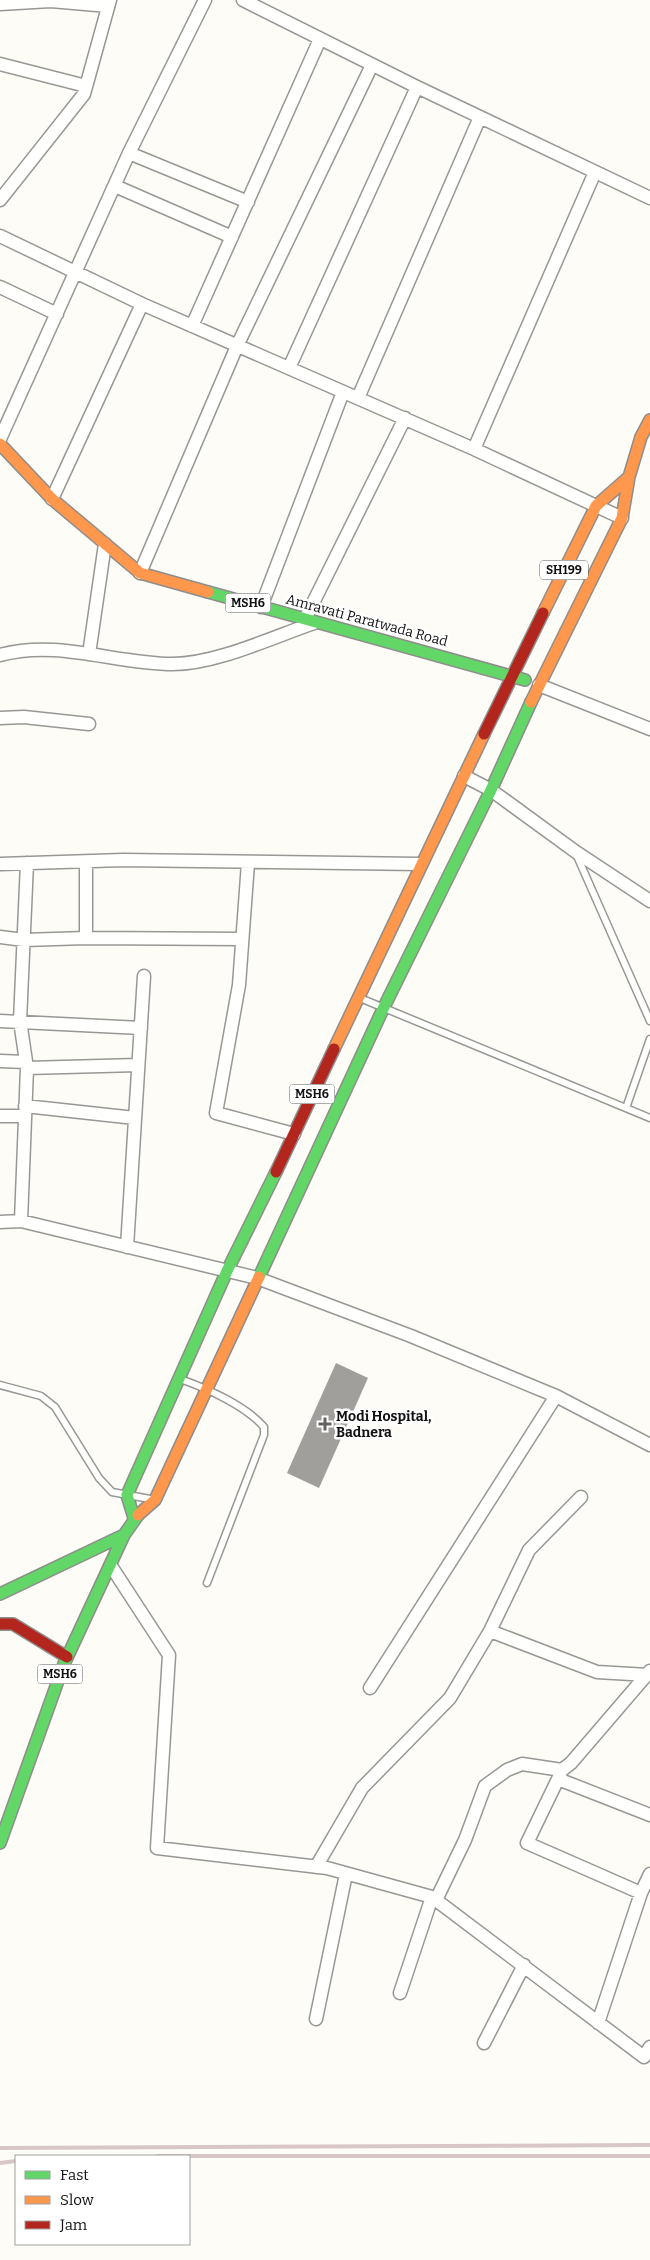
<svg xmlns="http://www.w3.org/2000/svg" width="650" height="2260" font-family="Bitter,serif">
<style>
.building{fill:#a19f9c}
.lines{fill:none;stroke-linecap:round;stroke-linejoin:round}
.lane-casing{stroke:#979795;stroke-width:9}
.street-casing{stroke:#979795;stroke-width:15}
.fast-casing{stroke:#8e8d8b;stroke-width:14}
.slow-casing{stroke:#8e8d8b;stroke-width:14}
.jam-casing{stroke:#8e8d8b;stroke-width:14}
.lane{stroke:#fffffe;stroke-width:6}
.street{stroke:#fffffe;stroke-width:12}
.fast{stroke:#63d668;stroke-width:11}
.slow{stroke:#ff974d;stroke-width:11}
.jam{stroke:#b3261e;stroke-width:11}
.rail{stroke:#d9c6c7;stroke-width:4}
.poi-dot{fill:#646362;stroke:#fff;stroke-width:2}
.labels{text-anchor:middle;stroke-width:5;stroke-linejoin:round;paint-order:stroke}
.shield{fill:#fff;stroke:#585858;stroke-width:1}
.shield-label{font-size:12px;font-weight:bold;fill:#111}
.street-label{font-size:14px;fill:#111;stroke:#fff}
.poi-label{font-size:14px;font-weight:bold;fill:#111;stroke:#fff;text-anchor:start}
</style>
<rect width="100%" height="100%" fill="#fdfcf7"/>
<path class="building" d="M336,1363L368,1378L319,1488L287,1473Z"/>
<g class="lines">
<defs>
<path id="lane" d="M577,856L650,1021
M360,998L650,1118
M626,1108L650,1039
M183,1380C208,1389 246,1406 264,1427V1435L207,1583
M0,1385L41,1396L55,1407L99,1478L112,1492L150,1499"/>
<path id="street" d="M243,0L417,87L650,198
M0,4L51,1L108,6
M0,64L86,86
M129,153L248,202
M115,186L232,237
M0,200L84,94L110,0
M0,236L142,304L474,449L622,518
M0,287L57,314
M192,326L320,39
M289,368L417,87
M358,398L480,117
M0,439L129,153L205,0
M474,449L595,172
M52,499L142,304
M140,573L237,346L372,65
M261,607L343,392
M305,619L405,418
M89,654L105,544
M0,655C58,639 115,664 173,664C216,664 273,637 314,623
M539,685L650,729
M0,718L24,717L89,724
M464,776L491,790L576,852L650,901
M248,863L239,985L216,1113L294,1134
M0,864L123,860L420,864
M0,937L24,940L86,938V862
M86,938L242,939
M0,1021L141,1028
M0,1061L26,1062
M27,1068L138,1065
M25,1106L135,1118
M0,1116H25
M21,1221L27,1068L20,1021L27,863
M0,1222L21,1221L257,1278L411,1336L556,1396L650,1445
M127,1247L144,976
M111,1566L169,1655L157,1848L327,1868L432,1897L644,2057L650,2047
M490,1631L529,1550L581,1497
M370,1688L556,1396
M561,1772L558,1779L650,1815
M558,1779L527,1843L641,1893
M316,1867L362,1788L450,1698L490,1631L597,1672L648,1675
M436,1900L465,1840L485,1786L507,1770L522,1764L562,1770L571,1763L650,1671
M400,1993L432,1897
M316,2019L346,1874
M598,2023L641,1893L650,1874
M484,2043L524,1965"/>
<path id="fast" d="M208,592L525,680
M259,1277L383,1009L491,790L531,702
M134,1518L127,1495L227,1271L276,1172
M0,1594L124,1535
M0,1843L64,1664L124,1535L138,1515"/>
<path id="slow" d="M0,444L52,499L140,573L208,592
M543,613L596,506L629,477
M531,702L622,518L629,477L641,437L650,420
M334,1049L484,734
M138,1515L155,1500L259,1277"/>
<path id="jam" d="M484,734L543,613
M276,1172L334,1049
M0,1624H13L67,1657"/>
</defs>
<use href="#lane" class="lane-casing"/>
<use href="#street" class="street-casing"/>
<use href="#fast" class="fast-casing"/>
<use href="#slow" class="slow-casing"/>
<use href="#jam" class="jam-casing"/>
<use href="#lane" class="lane"/>
<use href="#street" class="street"/>
<use href="#fast" class="fast"/>
<use href="#slow" class="slow"/>
<use href="#jam" class="jam"/>
<path class="rail" d="M0,2148L650,2145
M157,2156H650
M0,2163L16,2161"/>
</g>
<path class="poi-dot" d="M322.5 1416.5h5v5h5v5h-5v5h-5v-5h-5v-5h5z"/>
<g class="labels">
<g class="shield">
<rect x="540" y="560.5" width="48" height="19" rx="4"/>
<rect x="225.5" y="593.5" width="45" height="19" rx="4"/>
<rect x="289.5" y="1084.5" width="45" height="19" rx="4"/>
<rect x="37.5" y="1664.5" width="45" height="19" rx="4"/>
</g>
<g class="shield-label">
<text x="564" y="574">SH199</text>
<text x="248" y="607">MSH6</text>
<text x="312" y="1098">MSH6</text>
<text x="60" y="1678">MSH6</text>
</g>
<g class="street-label">
<text transform="translate(367 620) rotate(15)" y="5">Amravati Paratwada Road</text>
</g>
<g class="poi-label">
<text x="336" y="1421">Modi Hospital,<tspan x="336" dy="16">Badnera</tspan></text>
</g>
</g>
<rect x="15" y="2155" width="175" height="90" fill="#ffffff" stroke="#a0a0a0"/>
<rect x="25" y="2171" width="25" height="8" fill="#63d668" stroke="#a0a0a0"/>
<text x="60" y="2180" font-size="15" fill="#111111">Fast</text>
<rect x="25" y="2196" width="25" height="8" fill="#ff974d" stroke="#a0a0a0"/>
<text x="60" y="2205" font-size="15" fill="#111111">Slow</text>
<rect x="25" y="2221" width="25" height="8" fill="#b3261e" stroke="#a0a0a0"/>
<text x="60" y="2230" font-size="15" fill="#111111">Jam</text>
</svg>
